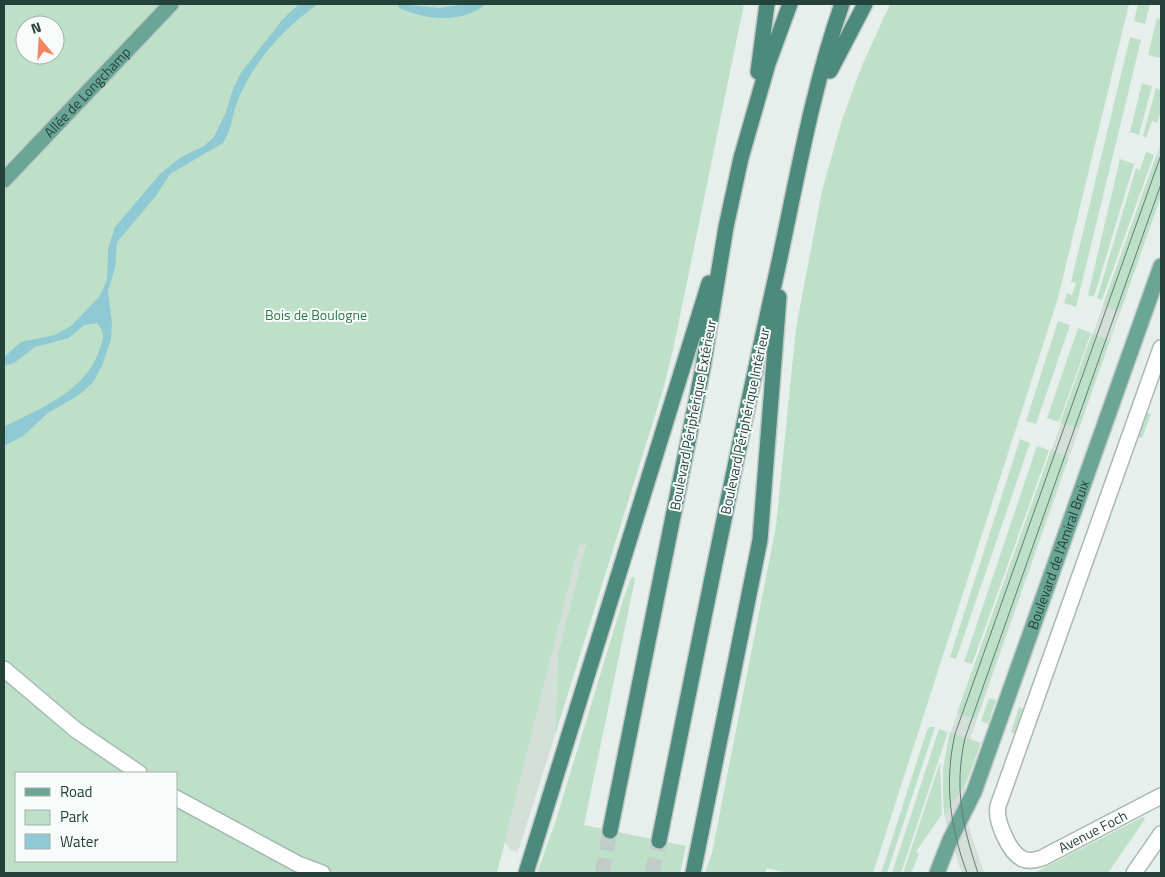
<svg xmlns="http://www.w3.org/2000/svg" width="1165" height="877" font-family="'Titillium Web',sans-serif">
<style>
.built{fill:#d4dfda}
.green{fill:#bfe0c8;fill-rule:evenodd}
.water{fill:#8ec9d4}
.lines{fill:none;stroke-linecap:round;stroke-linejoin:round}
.stream{stroke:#8ec9d4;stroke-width:5.5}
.trunk-tunnel{stroke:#bfccc8;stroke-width:15;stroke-dasharray:15 8;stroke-linecap:butt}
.minor-casing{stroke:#a8b8b2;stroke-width:18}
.secondary-casing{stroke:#a4bbb3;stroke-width:18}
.primary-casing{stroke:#c2cac8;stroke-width:18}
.trunk-casing{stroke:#c2cac8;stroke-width:18}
.minor{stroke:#fff;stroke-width:15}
.secondary{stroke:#fff;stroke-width:15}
.primary{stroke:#6aa596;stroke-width:15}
.trunk{stroke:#4c8a7c;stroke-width:15}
.tram{stroke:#5f7d75;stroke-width:1}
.labels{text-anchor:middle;stroke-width:4;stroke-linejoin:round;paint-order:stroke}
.street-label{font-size:14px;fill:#24423a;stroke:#f7fbf9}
.park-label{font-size:14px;fill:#2d7a4b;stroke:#f7fbf9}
</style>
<rect width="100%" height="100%" fill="#e6efeb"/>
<path class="built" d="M1161,143V196L970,739L965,776L966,808L970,831L984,873H962L947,829L943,803V769L949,737Z
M586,544L558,653L555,735L518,852L511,850L501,838L466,561Z"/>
<path class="green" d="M4,4H744L673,350L663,390L555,735L558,653L586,544L579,545L497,873H4ZM25,25H55V55H25ZM16,773H176V861H16Z
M890,4H1129L1058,298L873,873H786L767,868L765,873H705L712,853L776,526L796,328L822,191L842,120L861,68Z
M1138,4H1150L1145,24L1134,21Z
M1157,18L1161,20V58L1148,55Z
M1130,37L1141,40L1076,307L1064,303L1067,293L1072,295L1076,283L1071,282Z
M1142,83L1152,86L1139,135L1130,132Z
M1156,88L1161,90V111L1157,123L1152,121L1146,138L1143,136Z
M1146,152L1154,155L1102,300L1097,298L1136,168L1140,170Z
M1156,156L1161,158V196L1120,312L1103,305Z
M1120,159L1134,164L1094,297L1088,295Z
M1058,321L1070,325L1036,424L1026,421Z
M1078,328L1091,333L1059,422L1047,418Z
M1092,334L1110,340L1078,429L1060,423Z
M1144,412L1151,414L1142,438L1135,436Z
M1020,439L1030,443L956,659L950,657Z
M1037,446L1049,450L972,664L964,662Z
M1051,450L1068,457L976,719L957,713Z
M633,577L635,579L584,825L686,846L680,873H537L556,820L623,600L631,578Z
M989,698L996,700L988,724L981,721Z
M1019,707L1026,710L1018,734L1011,732Z
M930,727H935L887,873H881L927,730Z
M939,729L948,732L901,873H892Z
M950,732L981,743L967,781L944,816L943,769Z
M940,762L942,814L916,852L919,854L911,873H903Z
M1143,817L1145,819L1108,873H1034Z"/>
<path class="water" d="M304,4H318C284,28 254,61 238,100C232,114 232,130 223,143L170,174L155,197L117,242L115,268L108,291L112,324L111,339L102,366L93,382L79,395L48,413L23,436L4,446V427C42,407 86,392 100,348C104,337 105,332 97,323L84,325L69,338L35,347L14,363L4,366V357L21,342L55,335L71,326L99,297L107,280L108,249L115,227L160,174L181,157L204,146L214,137L226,112L232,92L240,74L282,20Z
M398,4L439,8L466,4H486C462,24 426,20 399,8Z"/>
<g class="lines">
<path class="stream" d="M288,18L303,4"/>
<path class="trunk-tunnel" d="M602,873L610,831
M652,873L659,841"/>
<defs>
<g id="minor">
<path id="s1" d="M1161,348L998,806C995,820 1009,853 1023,859C1029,862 1036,860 1042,858L1161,796"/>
<path d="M1134,873L1161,834"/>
</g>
<path id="secondary" d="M4,669L76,730L139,773
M176,798L298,864L322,873"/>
<g id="primary">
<path id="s2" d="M4,180L171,4"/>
<path id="s3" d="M937,873L950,840L974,792L1161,266"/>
</g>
<path id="trunk" d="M830,71L865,4
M758,72L767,4
M610,831L703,367L726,227L741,158L768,64L790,4
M659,841C697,652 734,463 776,276C796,185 811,92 842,4
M526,873L709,283
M693,873L760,540L779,297"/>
</defs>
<use href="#minor" class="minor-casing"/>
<use href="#secondary" class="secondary-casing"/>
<use href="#primary" class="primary-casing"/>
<use href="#trunk" class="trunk-casing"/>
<use href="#minor" class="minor"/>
<use href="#secondary" class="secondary"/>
<use href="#primary" class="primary"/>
<use href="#trunk" class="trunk"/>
<path class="tram" d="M967,873C950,827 944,783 955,734L1161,155
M978,873C962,825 954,788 965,738L1161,184"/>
</g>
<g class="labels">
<g class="street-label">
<text dy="5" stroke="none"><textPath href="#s2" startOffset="121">Allée de Longchamp</textPath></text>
<text transform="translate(693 415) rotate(-79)" y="5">Boulevard Périphérique Extérieur</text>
<text transform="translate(745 421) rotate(-78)" y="5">Boulevard Périphérique Intérieur</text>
<text dy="5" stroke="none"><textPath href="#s3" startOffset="341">Boulevard de l'Amiral Bruix</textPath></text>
<text dy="5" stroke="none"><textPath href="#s1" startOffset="624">Avenue Foch</textPath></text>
</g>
<g class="park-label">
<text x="316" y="320">Bois de Boulogne</text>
</g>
</g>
<rect width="1165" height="877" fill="none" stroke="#24423a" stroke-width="10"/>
<rect x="15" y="772" width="162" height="90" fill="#f7fbf9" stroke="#a3b1ad"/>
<rect x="25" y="788" width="25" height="8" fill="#6aa596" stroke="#a3b1ad"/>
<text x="60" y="797" font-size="15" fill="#24423a">Road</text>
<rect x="25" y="810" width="25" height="15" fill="#bfe0c8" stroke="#a3b1ad"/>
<text x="60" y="822" font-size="15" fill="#24423a">Park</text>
<rect x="25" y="834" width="25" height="15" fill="#8ec9d4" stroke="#a3b1ad"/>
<text x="60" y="847" font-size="15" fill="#24423a">Water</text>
<g transform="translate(40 40) rotate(342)"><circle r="24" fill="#f7fbf9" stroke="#a3b1ad"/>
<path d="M0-4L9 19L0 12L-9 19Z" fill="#f4845f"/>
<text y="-8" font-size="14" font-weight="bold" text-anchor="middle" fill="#24423a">N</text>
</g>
</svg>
